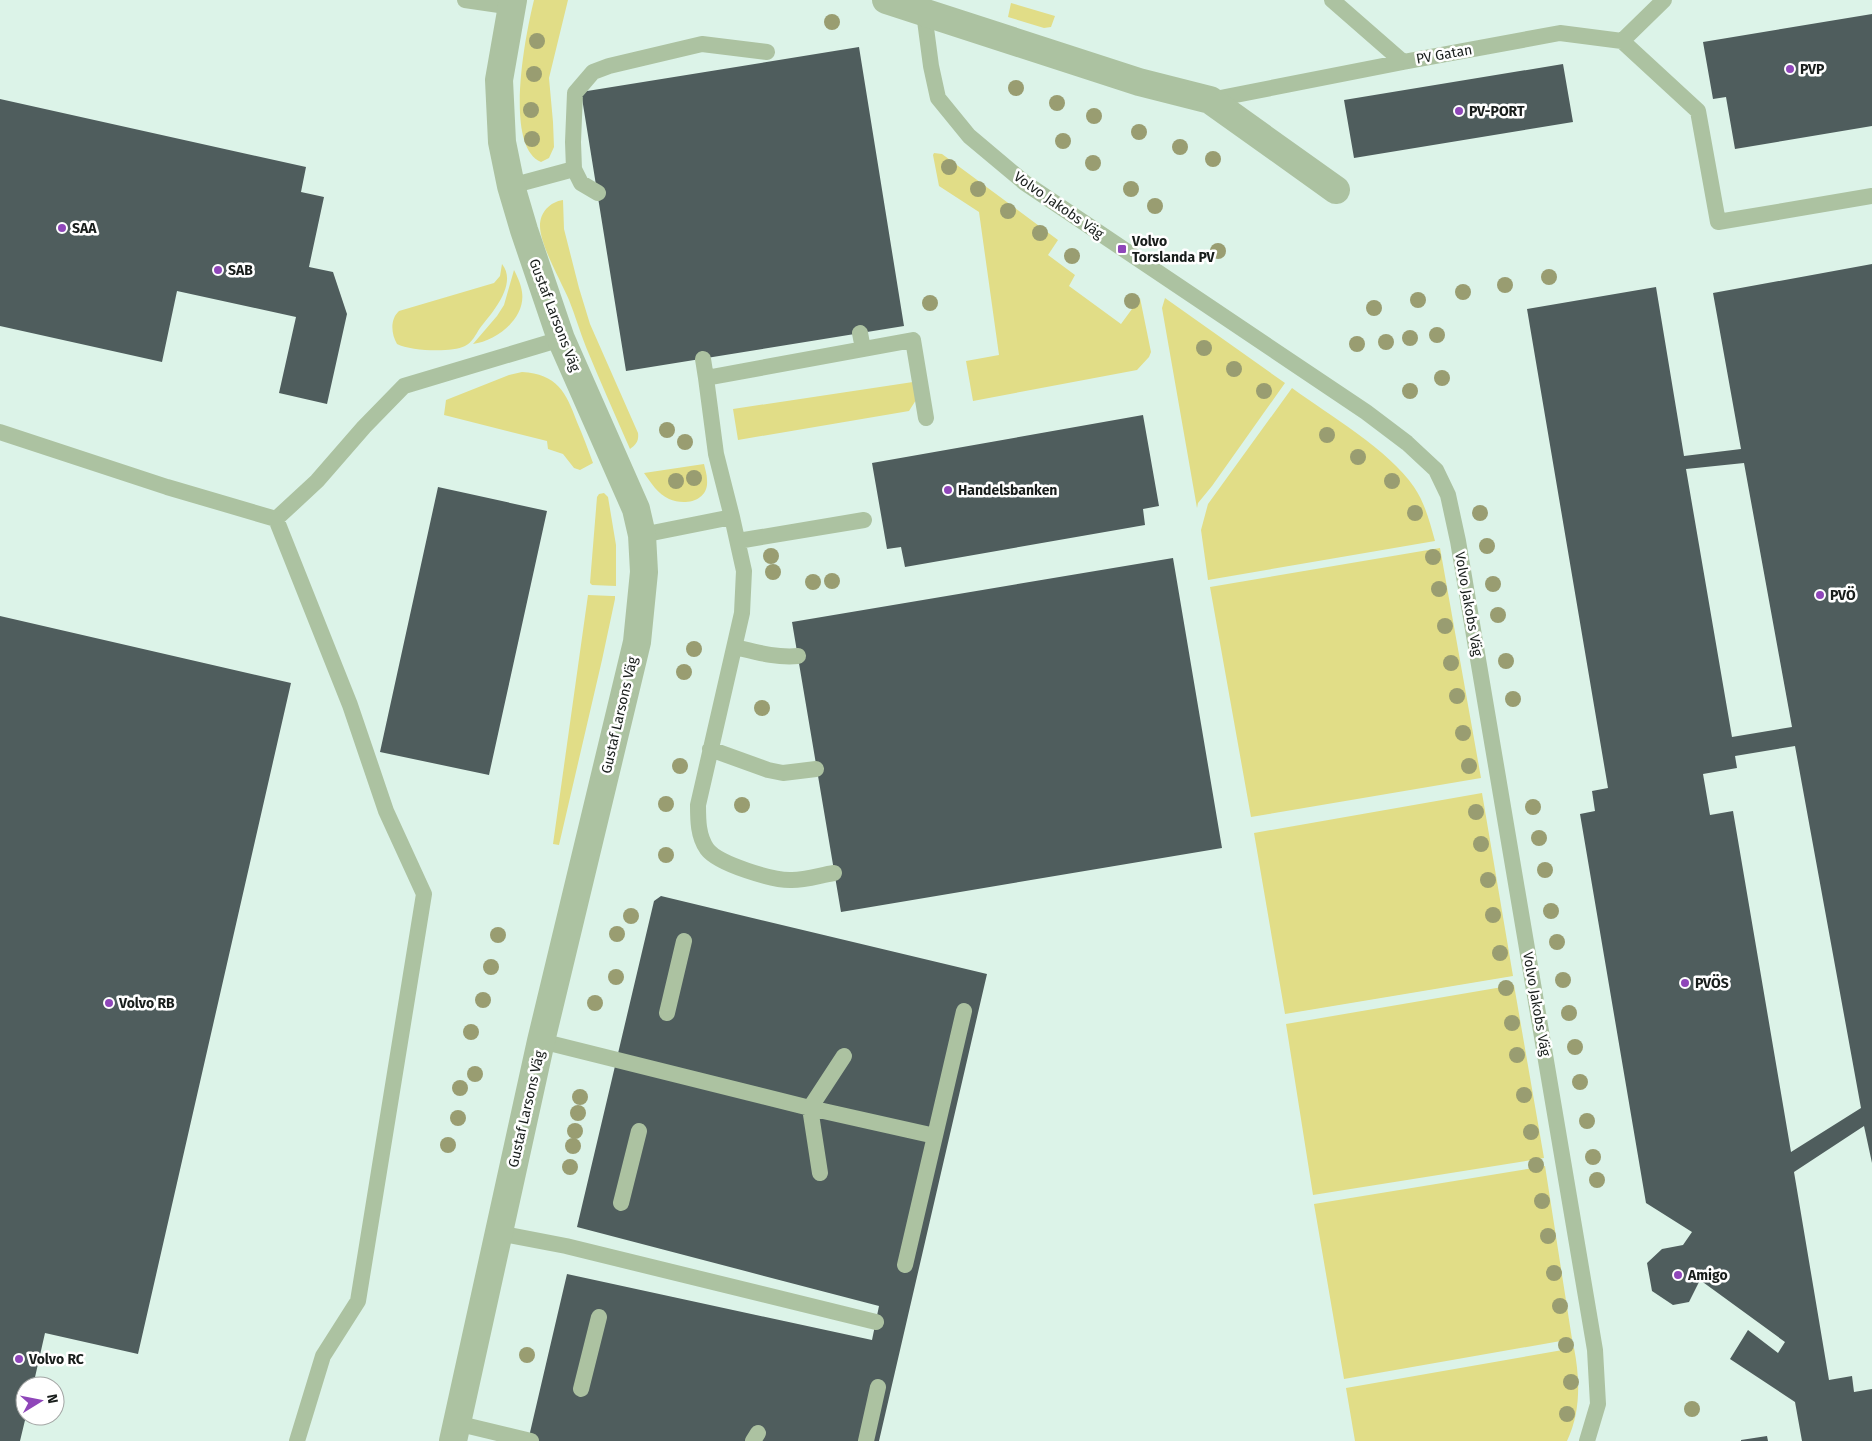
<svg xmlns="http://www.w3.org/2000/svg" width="1872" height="1441" font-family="'Fira Sans',sans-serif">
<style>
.built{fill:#dcf3e8;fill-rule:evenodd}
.green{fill:#e1dd87}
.building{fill:#4f5d5d;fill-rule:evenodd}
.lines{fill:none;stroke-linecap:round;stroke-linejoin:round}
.lane{stroke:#acc2a1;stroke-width:16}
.street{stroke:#acc2a1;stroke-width:28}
.tree{fill:#999d71}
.poi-dot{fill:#8f46b9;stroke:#fff;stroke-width:2}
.labels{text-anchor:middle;stroke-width:5;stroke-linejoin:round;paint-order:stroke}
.street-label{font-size:14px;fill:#181d1b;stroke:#fff}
.poi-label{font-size:14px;font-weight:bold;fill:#181d1b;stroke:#fff;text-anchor:start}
</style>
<rect width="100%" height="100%" fill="#effef6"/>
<path class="built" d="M0,0H1872V1441H0ZM25,1386H55V1416H25Z"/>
<path class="green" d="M534,0H568L549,78L553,122L554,147L549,158L541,162C503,146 526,32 534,0Z
M1011,3L1055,16L1051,27L1044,28L1008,17Z
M934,153L942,154L1058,240L1048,255L1075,275L1069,286L1121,324L1140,298L1151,352L1149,357L1137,370L973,401L966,361L999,355L979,212L939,186L933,155Z
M563,200L564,229L579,288L590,324L638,433C639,441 636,445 630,449C615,415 600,381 586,347C580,332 575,315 569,300C561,281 540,245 540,226C540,212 550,202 563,200Z
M502,264C518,284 492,313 480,328C476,334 472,343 465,346C451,353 411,351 397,344C391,334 390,319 399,311L494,283L500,276Z
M514,270C517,276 521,284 522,292C526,318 497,341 473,344L497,316L504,305Z
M1165,298L1285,383L1212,486L1198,503L1197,508L1162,308Z
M522,372C557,374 566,392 577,422C583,436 588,449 593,463L580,470L574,468L563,454L548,449L547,441L444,415L446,400L509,375Z
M913,382L916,400L909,411L738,440L733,409Z
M1292,388C1329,415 1389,450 1414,487C1425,503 1430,523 1435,541L1208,580L1201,530L1208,504Z
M704,464C705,469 707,474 707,480C709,501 685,506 669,499C658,494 651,483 644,473Z
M604,493L608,497L616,545V586L592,585L590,583L597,497L599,494Z
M1440,548L1481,778L1251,817L1210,587Z
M588,595L612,596H615V599L602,660L559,845L553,844Z
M1482,793L1513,976L1285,1014L1254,833Z
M1514,985L1544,1158L1313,1195L1286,1024Z
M1545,1166L1572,1339L1344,1379L1314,1204Z
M1574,1348C1580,1379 1581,1412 1567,1441H1355L1346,1388Z"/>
<path class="building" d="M1872,14V126L1735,149L1726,97L1713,99L1703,42Z
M859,47L904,326L626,371L581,92Z
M1563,64L1573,122L1354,158L1344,100Z
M0,99L306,167L301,192L324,197L309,267L333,272L347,314L327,404L279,393L296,317L177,291L162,362L0,326Z
M1872,264V1163L1864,1126L1794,1172L1829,1380L1852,1376L1854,1392L1872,1389V1441H1802L1795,1402L1730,1359L1748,1330L1778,1353L1785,1342L1700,1280L1689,1302L1673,1305L1652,1291L1647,1263L1662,1249L1683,1245L1692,1232L1646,1203L1580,814L1595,811L1592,791L1608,788L1527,309L1656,287L1684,456L1741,449L1713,293ZM1744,463L1792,727L1732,737L1686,469ZM1795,746L1861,1108L1791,1152L1733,811L1710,815L1703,774L1737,768L1735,756Z
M1143,415L1159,506L1143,509L1145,525L905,567L901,547L887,549L872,463Z
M438,487L547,511L489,775L380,752Z
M1173,558L1222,848L841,912L792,622Z
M0,616L291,683L138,1354L45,1333L33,1386H25L26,1416L20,1441H0Z
M661,896L987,974L879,1441H528L567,1274L872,1340L879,1306L577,1227L654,901Z
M1767,1436L1768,1441H1741V1440Z"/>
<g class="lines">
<path class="lane" d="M465,0L512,7
M1332,0L1403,62
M924,13L931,66L938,98L969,136L1025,183L1366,412L1407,443L1436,470L1448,495L1458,541L1595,1350L1598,1404L1587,1441
M1622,41L1698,111L1718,222L1872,196
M1210,100L1403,62L1560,33L1622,41L1664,0
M574,169L581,183L598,193
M511,186L574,169L573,142L575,93L593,72L609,66L702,44L767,52
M860,333L863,349
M703,359L706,378
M0,432L167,487L276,519L350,705L386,811L424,894L358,1301L323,1356L297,1441
M732,517L744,571L742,613L698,805C698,820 698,836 707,849C718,864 774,881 792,880C806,880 821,875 834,873
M276,519L317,481L364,427L404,386L561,339
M642,535L732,517L716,454L706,378L913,340L926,418
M738,541L864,520
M735,647C756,652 776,658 798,656
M710,749L768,770L783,773L816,769
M667,1013L684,941
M541,1041L810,1108L935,1136
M820,1173L810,1108L844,1056
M621,1203L639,1131
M498,1233L566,1246L876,1322
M905,1265L964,1011
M581,1389L599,1317
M456,1423L531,1441
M753,1441L758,1433
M866,1441L878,1387"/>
<path class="street" d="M886,0L1139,82L1210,100L1336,190
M453,1441L541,1041L637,642L644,572L642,535L636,509L561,339L524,230L511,186L502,142L499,80L513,0"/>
</g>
<g class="tree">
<circle cx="832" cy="22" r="8"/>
<circle cx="537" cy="41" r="8"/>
<circle cx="534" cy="74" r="8"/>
<circle cx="1016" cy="88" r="8"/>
<circle cx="1057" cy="103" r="8"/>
<circle cx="531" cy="110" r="8"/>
<circle cx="1094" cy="116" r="8"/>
<circle cx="1139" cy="132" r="8"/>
<circle cx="532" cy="139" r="8"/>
<circle cx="1063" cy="141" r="8"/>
<circle cx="1180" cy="147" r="8"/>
<circle cx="1213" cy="159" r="8"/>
<circle cx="1093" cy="163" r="8"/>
<circle cx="949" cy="167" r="8"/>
<circle cx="978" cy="189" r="8"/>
<circle cx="1131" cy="189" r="8"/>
<circle cx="1155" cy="206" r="8"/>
<circle cx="1008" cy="211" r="8"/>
<circle cx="1040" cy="233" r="8"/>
<circle cx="1218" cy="251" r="8"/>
<circle cx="1072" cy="256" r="8"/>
<circle cx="1549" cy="277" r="8"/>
<circle cx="1505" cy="285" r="8"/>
<circle cx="1463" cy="292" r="8"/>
<circle cx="1418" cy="300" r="8"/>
<circle cx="1132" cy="301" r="8"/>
<circle cx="930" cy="303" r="8"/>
<circle cx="1374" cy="308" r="8"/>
<circle cx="1437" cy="335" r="8"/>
<circle cx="1410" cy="338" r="8"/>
<circle cx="1386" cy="342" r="8"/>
<circle cx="1357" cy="344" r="8"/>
<circle cx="1204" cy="348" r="8"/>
<circle cx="1234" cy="369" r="8"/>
<circle cx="1442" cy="378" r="8"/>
<circle cx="1264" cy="391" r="8"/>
<circle cx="1410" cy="391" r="8"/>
<circle cx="667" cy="430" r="8"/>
<circle cx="1327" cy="435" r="8"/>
<circle cx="685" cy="442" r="8"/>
<circle cx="1358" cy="457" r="8"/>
<circle cx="694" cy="478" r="8"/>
<circle cx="676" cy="481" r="8"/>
<circle cx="1392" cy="481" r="8"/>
<circle cx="1415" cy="513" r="8"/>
<circle cx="1480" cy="513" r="8"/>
<circle cx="1487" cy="546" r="8"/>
<circle cx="771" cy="556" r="8"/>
<circle cx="1433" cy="557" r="8"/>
<circle cx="773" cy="572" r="8"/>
<circle cx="832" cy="581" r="8"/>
<circle cx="813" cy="582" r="8"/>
<circle cx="1493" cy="584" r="8"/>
<circle cx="1439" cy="589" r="8"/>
<circle cx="1498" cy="615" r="8"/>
<circle cx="1445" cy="626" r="8"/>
<circle cx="694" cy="649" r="8"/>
<circle cx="1506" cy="661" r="8"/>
<circle cx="1451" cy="663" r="8"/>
<circle cx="684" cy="672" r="8"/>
<circle cx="1457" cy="696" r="8"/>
<circle cx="1513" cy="699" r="8"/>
<circle cx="762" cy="708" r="8"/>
<circle cx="1463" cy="733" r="8"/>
<circle cx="680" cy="766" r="8"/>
<circle cx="1469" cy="766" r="8"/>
<circle cx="666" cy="804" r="8"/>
<circle cx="742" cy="805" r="8"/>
<circle cx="1533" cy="807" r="8"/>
<circle cx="1476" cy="812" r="8"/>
<circle cx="1539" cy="838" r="8"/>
<circle cx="1481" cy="844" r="8"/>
<circle cx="666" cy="855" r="8"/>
<circle cx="1545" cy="870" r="8"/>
<circle cx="1488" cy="880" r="8"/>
<circle cx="1551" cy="911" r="8"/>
<circle cx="1493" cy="915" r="8"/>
<circle cx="631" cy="916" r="8"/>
<circle cx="617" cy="934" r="8"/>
<circle cx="498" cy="935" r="8"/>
<circle cx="1557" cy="942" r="8"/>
<circle cx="1500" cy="953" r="8"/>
<circle cx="491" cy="967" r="8"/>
<circle cx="616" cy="977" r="8"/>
<circle cx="1563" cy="980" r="8"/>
<circle cx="1506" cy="988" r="8"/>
<circle cx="483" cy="1000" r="8"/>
<circle cx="595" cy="1003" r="8"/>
<circle cx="1569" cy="1013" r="8"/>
<circle cx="1512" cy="1023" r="8"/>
<circle cx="471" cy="1032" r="8"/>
<circle cx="1575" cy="1047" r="8"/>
<circle cx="1517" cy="1055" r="8"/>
<circle cx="475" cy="1074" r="8"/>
<circle cx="1580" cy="1082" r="8"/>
<circle cx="460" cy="1088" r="8"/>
<circle cx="1524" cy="1095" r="8"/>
<circle cx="580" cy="1097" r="8"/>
<circle cx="578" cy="1113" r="8"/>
<circle cx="458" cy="1118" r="8"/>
<circle cx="1587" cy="1121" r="8"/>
<circle cx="575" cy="1131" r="8"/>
<circle cx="1531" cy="1132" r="8"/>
<circle cx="448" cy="1145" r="8"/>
<circle cx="573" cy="1146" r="8"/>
<circle cx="1593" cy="1157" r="8"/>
<circle cx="1536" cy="1165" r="8"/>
<circle cx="570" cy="1167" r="8"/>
<circle cx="1597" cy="1180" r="8"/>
<circle cx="1542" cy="1201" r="8"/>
<circle cx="1548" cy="1236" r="8"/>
<circle cx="1554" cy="1273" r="8"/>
<circle cx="1560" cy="1306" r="8"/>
<circle cx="1566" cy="1345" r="8"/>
<circle cx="527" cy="1355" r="8"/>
<circle cx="1571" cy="1382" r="8"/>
<circle cx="1692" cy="1409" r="8"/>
<circle cx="1567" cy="1414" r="8"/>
</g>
<g class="poi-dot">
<circle cx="1790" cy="69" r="5"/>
<circle cx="1459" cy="111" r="5"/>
<circle cx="62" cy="228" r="5"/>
<rect x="1117" y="244" width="10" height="10" rx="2.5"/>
<circle cx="218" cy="270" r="5"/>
<circle cx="948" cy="490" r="5"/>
<circle cx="1820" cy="595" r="5"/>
<circle cx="1685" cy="983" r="5"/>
<circle cx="109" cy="1003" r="5"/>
<circle cx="1678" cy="1275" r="5"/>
<circle cx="19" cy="1359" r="5"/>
</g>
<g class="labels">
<g class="street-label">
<text transform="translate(1444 54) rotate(-10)" y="5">PV Gatan</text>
<text transform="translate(1059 205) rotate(35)" y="5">Volvo Jakobs Väg</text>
<text transform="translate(555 315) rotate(69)" y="5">Gustaf Larsons Väg</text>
<text transform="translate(1469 604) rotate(80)" y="5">Volvo Jakobs Väg</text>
<text transform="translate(619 715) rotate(-77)" y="5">Gustaf Larsons Väg</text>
<text transform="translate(1537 1004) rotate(80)" y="5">Volvo Jakobs Väg</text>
<text transform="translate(526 1109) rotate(-77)" y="5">Gustaf Larsons Väg</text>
</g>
<g class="poi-label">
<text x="1800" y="74">PVP</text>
<text x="1469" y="116">PV-PORT</text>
<text x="72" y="233">SAA</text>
<text x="1132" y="246">Volvo<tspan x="1132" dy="16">Torslanda PV</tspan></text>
<text x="228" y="275">SAB</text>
<text x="958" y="495">Handelsbanken</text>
<text x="1830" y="600">PVÖ</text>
<text x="1695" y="988">PVÖS</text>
<text x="119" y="1008">Volvo RB</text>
<text x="1688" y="1280">Amigo</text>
<text x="29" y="1364">Volvo RC</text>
</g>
</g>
<g transform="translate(40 1401) rotate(80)"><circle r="24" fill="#ffffff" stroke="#a3a5a4"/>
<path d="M0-4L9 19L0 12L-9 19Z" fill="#8f46b9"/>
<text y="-8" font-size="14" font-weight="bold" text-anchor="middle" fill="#181d1b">N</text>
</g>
</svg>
